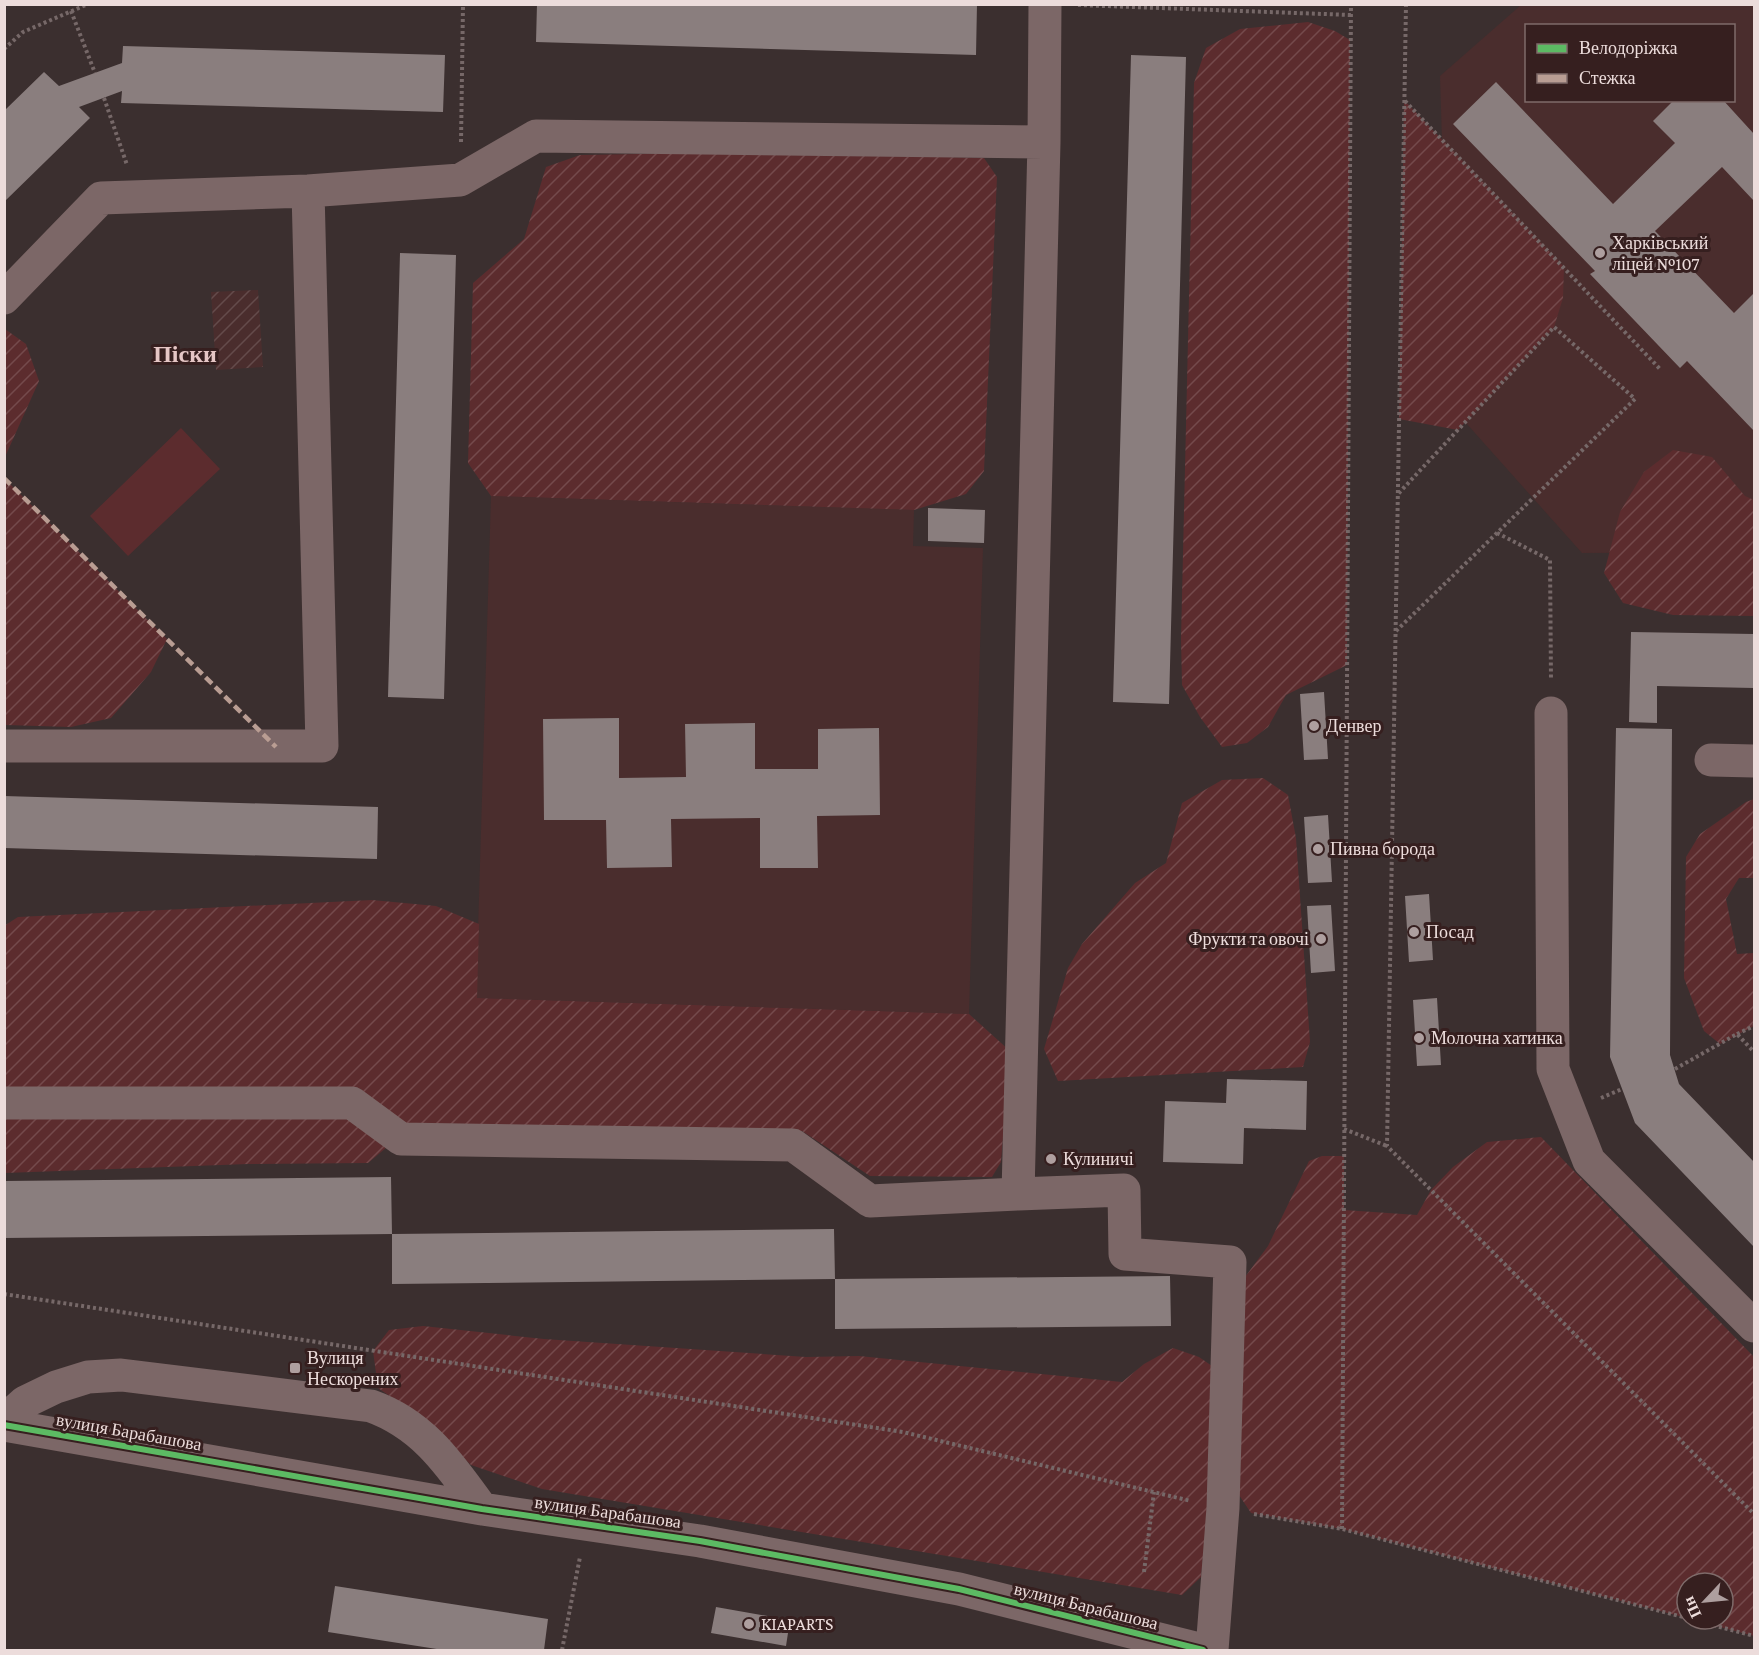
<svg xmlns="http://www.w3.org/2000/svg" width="1759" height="1655" font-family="'Crimson Pro',serif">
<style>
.built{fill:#4a2d2d;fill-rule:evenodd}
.industrial{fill:url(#industrial-furrows)}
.grass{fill:#5c2c2e}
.garden{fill:url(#garden-furrows)}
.building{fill:#8a7e7e}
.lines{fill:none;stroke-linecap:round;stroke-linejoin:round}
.path{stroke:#766868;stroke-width:4;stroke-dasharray:3 3;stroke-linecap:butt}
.minor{stroke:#7c6767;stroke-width:33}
.quiet{stroke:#b99d93;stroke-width:4.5;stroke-dasharray:9 4.5;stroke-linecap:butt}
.cycleway-casing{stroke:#361f1f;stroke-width:10}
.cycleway{stroke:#5cba63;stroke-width:6}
.poi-dot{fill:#ae9f9f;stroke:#361f1f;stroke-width:2}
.labels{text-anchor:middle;stroke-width:6;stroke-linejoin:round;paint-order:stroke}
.poi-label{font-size:18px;fill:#ecdcdb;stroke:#361f1f;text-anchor:start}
.street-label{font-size:18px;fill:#ecdcdb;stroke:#361f1f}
.district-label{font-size:24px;font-weight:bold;fill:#e5c6c5;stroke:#361f1f}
</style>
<defs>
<pattern id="industrial-furrows" width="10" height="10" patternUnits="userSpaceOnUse" patternTransform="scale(1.5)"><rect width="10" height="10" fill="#4a2d2d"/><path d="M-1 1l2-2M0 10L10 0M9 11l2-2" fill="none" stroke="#644b4b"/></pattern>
<pattern id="garden-furrows" width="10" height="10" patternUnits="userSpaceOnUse" patternTransform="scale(1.5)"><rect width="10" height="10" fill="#5c2c2e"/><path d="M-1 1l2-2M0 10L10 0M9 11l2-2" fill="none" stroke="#744a4c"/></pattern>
</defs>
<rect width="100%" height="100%" fill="#3b2f2f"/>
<path class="built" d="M1521,5H1754V552L1582,553L1450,405L1440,76ZM1526,26H1734V100H1526Z
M491,496L914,510L913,546L983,548L969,1014L476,998Z"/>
<path class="industrial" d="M258,290L263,367L216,370L211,292Z"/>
<path class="grass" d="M181,428L220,469L128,556L90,516Z"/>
<path class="garden" d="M1308,22L1335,31L1350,40L1347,665L1286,695L1268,727L1247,743L1222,747L1200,717L1182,685L1181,639L1194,83L1206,48L1240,29Z
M1404,100L1564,267L1563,298L1554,327L1458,430L1399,419Z
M757,152L984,158L997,177L984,471L966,494L914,510L491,496L468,463L473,283L524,239L546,167L580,155Z
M5,329L26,344L39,381L5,457Z
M1673,450L1712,457L1745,496L1754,500V616L1673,615L1623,603L1604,573L1620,512L1644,472Z
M4,478L167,639L151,672L111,718L71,727L5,725Z
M1263,778L1288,795L1296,838L1310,1042L1303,1067L1058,1081L1044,1049L1068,968L1082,944L1135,883L1166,863L1182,803L1222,780Z
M1754,799V878H1739L1726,899L1737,954L1754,953V1026L1720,1044L1704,1031L1684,978L1686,857L1700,834L1746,802Z
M372,900L436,906L479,924L477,998L969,1014L1010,1051L1001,1162L992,1177L870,1176L802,1131L411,1127L368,1163L248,1164L5,1173L4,926L18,917Z
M1541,1137L1754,1357V1636L1690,1619H1723V1583H1687V1618L1342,1529L1251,1513L1237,1492L1245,1277L1268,1246L1309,1161L1322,1156H1344V1210L1417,1215L1431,1190L1453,1167L1487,1142Z
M423,1326L544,1339L806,1357L859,1356L1122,1382L1144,1364L1173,1348L1199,1357L1215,1368L1212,1467L1201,1577L1182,1595L542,1489L471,1465L423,1419L378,1388L373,1351L389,1330Z"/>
<path class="building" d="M537,4H977L976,55L536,42Z
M123,46L445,55L443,112L121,103L122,91L79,107L90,118L4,202V111L44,72L59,86L122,63Z
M1131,55L1186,57L1169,704L1113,702Z
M1496,82L1613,204L1675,143L1653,121L1674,100H1723L1754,134V201L1722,167L1655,231L1734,313L1754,293V431L1687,361L1680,368L1590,274L1595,271L1453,124Z
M400,253L456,255L444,699L388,697Z
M928,508L985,510L984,543L928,541Z
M1631,632L1754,634V688L1657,686V723L1629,722Z
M1324,692L1328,759L1304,760L1300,694Z
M619,718V778L686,777L685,724L755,723V769H818V729L879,728L880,815L817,816L818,868H760V818L671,819L672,867L607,868L606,820H544L543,719Z
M1616,728L1672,729L1670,1055L1679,1084L1754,1162V1247L1635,1123L1610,1057Z
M4,796L378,807L377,859L4,848Z
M1328,815L1332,882L1308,883L1304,817Z
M1429,894L1433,960L1409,962L1405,896Z
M1331,905L1335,971L1311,973L1307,906Z
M1437,998L1441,1065L1417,1066L1413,1000Z
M1227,1079L1307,1081L1306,1130L1244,1128L1243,1164L1163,1162L1165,1101L1226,1103Z
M391,1177L392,1234L4,1238V1181Z
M834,1229L835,1279L1170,1276L1171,1326L835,1329V1279L392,1284V1234Z
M335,1586L548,1619L544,1650H443L328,1632Z
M716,1607L790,1620L786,1646L711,1633Z"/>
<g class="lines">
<path class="path" d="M1406,4L1387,1146L1754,1514
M1078,5L1351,15
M71,11L95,73
M4,49L23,32L88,4
M104,98L127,165
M1405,101L1660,369
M461,142L463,4
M1497,533L1550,560L1551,680
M1396,631L1635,399L1554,327L1398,494
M1737,1034L1754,1026
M1675,1069L1737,1034L1754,1052
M1601,1098L1622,1089
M1344,1129L1387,1146
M4,1294L903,1432L1191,1501
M1254,1514L1342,1529L1687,1618
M1342,1529L1351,4
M1144,1572L1154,1492
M1690,1619L1754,1636
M562,1650L580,1557"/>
<path class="minor" d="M1044,142L1018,1194L1124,1190L1125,1254L1230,1262L1223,1508L1212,1650
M4,298L101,198L308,191L460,180L536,136L1044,142L1045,4
M1551,713L1553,1069L1589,1161L1754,1326
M4,746H322L308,191
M1711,760L1754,761
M4,1103H352L401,1139L793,1145L870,1201L1018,1194
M4,1421L25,1402L56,1387L88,1377L121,1375L371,1406C424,1425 450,1465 482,1509
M4,1425L482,1509L700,1541L959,1589L1203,1650"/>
<path class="quiet" d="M4,478L276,747"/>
<defs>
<path id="cycleway" d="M4,1425L482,1509L700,1541L959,1589L1203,1650"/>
</defs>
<use href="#cycleway" class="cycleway-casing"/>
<use href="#cycleway" class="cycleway"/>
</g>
<g class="poi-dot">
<circle cx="1600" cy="253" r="6"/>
<circle cx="1314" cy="726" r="6"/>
<circle cx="1318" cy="849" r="6"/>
<circle cx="1414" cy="932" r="6"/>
<circle cx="1321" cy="939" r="6"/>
<circle cx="1419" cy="1038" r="6"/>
<circle cx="1051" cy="1159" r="6"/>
<rect x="289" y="1362" width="12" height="12" rx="3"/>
<circle cx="749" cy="1624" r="6"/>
</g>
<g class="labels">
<g class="poi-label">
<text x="1612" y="249">Харківський<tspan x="1612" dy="21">ліцей №107</tspan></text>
<text x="1326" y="732">Денвер</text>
<text x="1330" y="855">Пивна борода</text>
<text x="1426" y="938">Посад</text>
<text x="1309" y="945" text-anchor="end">Фрукти та овочі</text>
<text x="1431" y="1044">Молочна хатинка</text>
<text x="1063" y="1165">Кулиничі</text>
<text x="307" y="1364">Вулиця<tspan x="307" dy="21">Нескорених</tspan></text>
<text x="761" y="1630">KIAPARTS</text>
</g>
<g class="street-label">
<text transform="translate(129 1432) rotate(10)" y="6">вулиця Барабашова</text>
<text transform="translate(608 1512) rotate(8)" y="6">вулиця Барабашова</text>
<text transform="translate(1086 1606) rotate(14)" y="6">вулиця Барабашова</text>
</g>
<g class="district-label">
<text x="185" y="362">Піски</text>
</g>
</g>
<rect width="1759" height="1655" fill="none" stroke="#ecdcdb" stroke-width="12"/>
<rect x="1525" y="24" width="210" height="78" fill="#361f1f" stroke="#7f6b6a" stroke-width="1.5"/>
<rect x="1537" y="44" width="30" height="9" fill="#5cba63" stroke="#7f6b6a" stroke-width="1.5"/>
<text x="1579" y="54" font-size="18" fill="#ecdcdb">Велодоріжка</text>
<rect x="1537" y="74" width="30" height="9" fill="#b99d93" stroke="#7f6b6a" stroke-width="1.5"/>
<text x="1579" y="84" font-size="18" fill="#ecdcdb">Стежка</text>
<g transform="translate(1705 1601) rotate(244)"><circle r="28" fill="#361f1f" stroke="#7f6b6a" stroke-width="1.5"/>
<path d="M0-4.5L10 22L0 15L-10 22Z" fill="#ae9f9f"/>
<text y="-9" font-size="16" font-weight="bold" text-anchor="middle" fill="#ecdcdb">Пн</text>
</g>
</svg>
